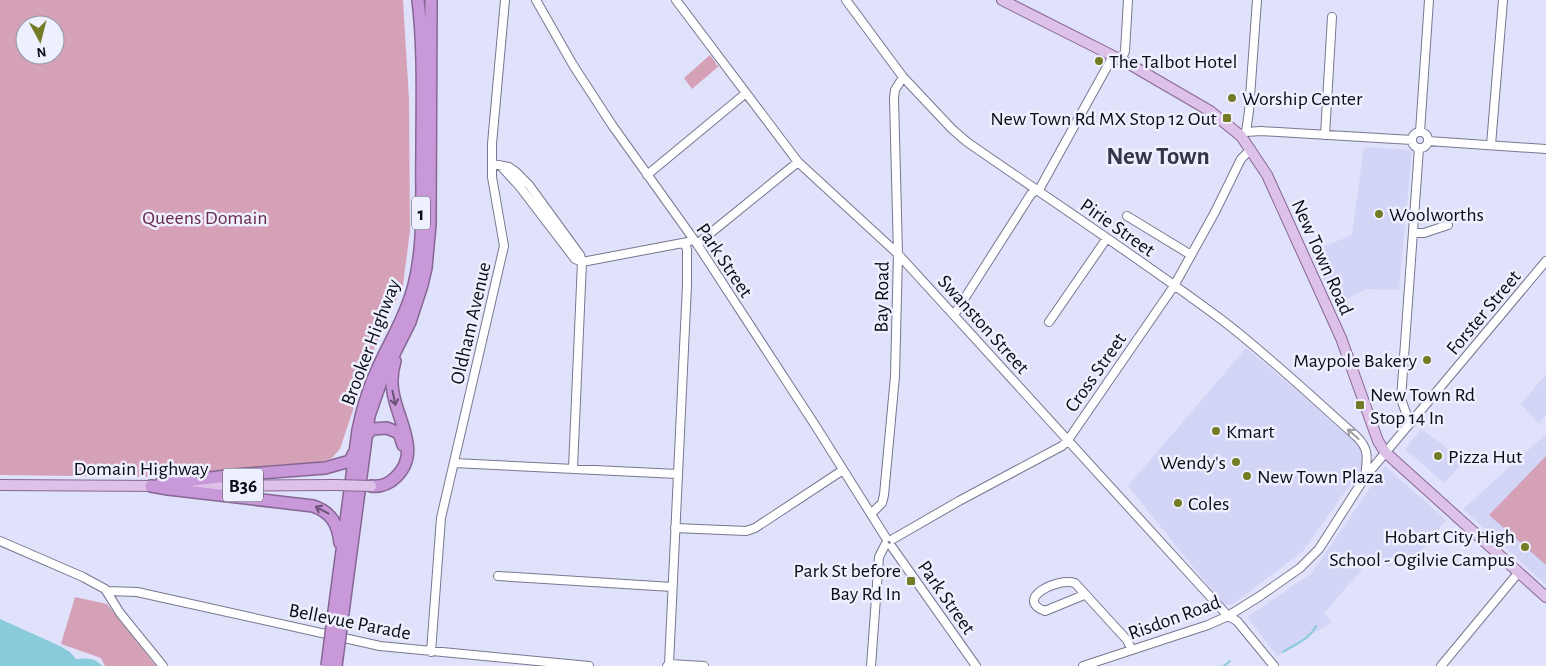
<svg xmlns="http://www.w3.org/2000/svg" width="1546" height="666" font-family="'Alegreya Sans',sans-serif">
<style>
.built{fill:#d3d5f6}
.green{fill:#d4a1b7;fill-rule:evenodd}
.water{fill:#8acbdb}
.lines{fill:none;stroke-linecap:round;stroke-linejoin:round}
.stream{stroke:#8acbdb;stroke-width:2}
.minor-casing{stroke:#77788f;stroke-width:10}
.major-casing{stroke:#866794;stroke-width:12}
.highway-casing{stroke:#866794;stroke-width:14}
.minor{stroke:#fff;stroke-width:8}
.major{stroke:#dec1e8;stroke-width:10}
.highway{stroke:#c898d9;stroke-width:11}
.major-bridge-casing{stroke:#866794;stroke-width:12;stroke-linecap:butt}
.highway-bridge-casing{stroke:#866794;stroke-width:14;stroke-linecap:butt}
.major-bridge{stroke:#dec1e8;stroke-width:10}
.highway-bridge{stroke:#c898d9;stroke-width:11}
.oneway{stroke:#6a5277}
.oneway2{stroke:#9e9ea1}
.poi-dot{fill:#737b25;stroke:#eeefff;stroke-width:2}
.labels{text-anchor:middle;stroke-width:5;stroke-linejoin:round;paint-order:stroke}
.shield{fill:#eeefff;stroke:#50505b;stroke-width:1}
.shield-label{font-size:19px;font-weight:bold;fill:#0c0c15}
.poi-label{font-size:20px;fill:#0c0c15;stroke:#eeefff;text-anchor:start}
.park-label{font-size:20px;fill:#6b2b4c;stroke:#eeefff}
.street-label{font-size:20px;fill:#0c0c15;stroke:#eeefff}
.district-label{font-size:25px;font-weight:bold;fill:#36364a;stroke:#eeefff}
</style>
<rect width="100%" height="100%" fill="#e0e1fb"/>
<path class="built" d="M1364,147L1412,150L1399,290L1366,289L1335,306L1311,252L1352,235Z
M1246,348L1359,443L1364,454V465L1303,551L1233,604L1224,605L1128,486Z
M1546,374V415L1539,424L1521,404Z
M1421,429L1465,461L1444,483L1405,449Z
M1546,434V585L1463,509Z
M1385,466L1446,520L1409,566L1399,558L1389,567L1374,556L1324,613L1332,622L1277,656L1247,617L1312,573Z"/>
<path class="green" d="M0,0H403L409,99L410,231L403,285L372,353L340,449L332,458L315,464L144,477L0,475ZM25,25H55V55H25Z
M710,55L716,63L715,64L719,66L692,89L684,78Z
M1546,456V565L1489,515Z
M75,597L107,604L156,666H105L101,658L61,644Z"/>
<path class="water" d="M0,619L60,646L70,652L76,659C86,658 96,658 102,666H0Z"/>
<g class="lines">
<path class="stream" d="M1283,652C1294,645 1310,639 1316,626
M1224,666L1230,661"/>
<defs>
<path id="minor" d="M536,0L573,65L612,125L697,244L815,425L886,538
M676,0L798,162L898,254L1228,616L1237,621L1274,666
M846,0L903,77L952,129L967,142C1052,201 1139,258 1222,320C1269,356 1312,397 1357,437C1370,450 1367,459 1365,477
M1121,61L1125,51L1128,0
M1246,132L1261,131L1412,140
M1420,132L1429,0
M1412 140a8 8 0 1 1 16 0a8 8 0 1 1-16 0Z
M1244,133L1246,132L1249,111L1257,0
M1325,135L1332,17
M1428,141L1546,149
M1491,145L1503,0
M492,164L509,167L516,172L529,185L580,255L582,262L573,468
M500,165L520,187L575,259L582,262
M647,175L746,93
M1127,216L1191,255
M1413,233H1424L1448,225
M697,244L798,162
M582,262L688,242
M954,315L1031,194L1040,188L1113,56
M1049,322L1107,238
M1412,422L1406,413L1401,399L1419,148
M454,463L677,474
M871,514L882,503L884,495L895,376L898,254L894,98L895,90L903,77
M675,528L746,531L755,528L843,470
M893,539L959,501L1062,446L1068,440L1174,286L1215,212L1241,159L1251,149
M0,541L83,577L105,589L120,613L163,666
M892,547L976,666
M498,576L672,587
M108,591L137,592L380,646L589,666
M1084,595L1045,611C1014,600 1056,577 1075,583L1127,640L1132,650
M431,652L441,518L504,246L492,177V144L505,0
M669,664L687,285V249L684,243
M667,666L669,664L704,666
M871,666L879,557L885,545
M1083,666L1208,625L1228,616L1260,596L1300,568L1319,549L1365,477L1546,261
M1441,666L1519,572"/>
<path id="major" d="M1002,0L1131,65L1210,111L1241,136L1267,175L1341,338L1378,441L1385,452L1546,597
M0,485L159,486
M181,486L335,485"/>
<path id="highway" d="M365,437L372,429L387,428L399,433L403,445
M160,484L235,475L325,468L350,461L354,453
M151,486L168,489L313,506C331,512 338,524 340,543
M371,486C382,487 389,484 396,477C422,452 397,420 393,392C391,382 392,371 395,361
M333,619L358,430C362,410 368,390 376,372C389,343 406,316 414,285C425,242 421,196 422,152C422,101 424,50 418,0
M342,620L369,416L383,376L410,322L422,285L426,268L430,224L431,0"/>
</defs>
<use href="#minor" class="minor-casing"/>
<use href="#major" class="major-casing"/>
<use href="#highway" class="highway-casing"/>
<use href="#minor" class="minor"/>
<use href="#major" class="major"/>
<use href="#highway" class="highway"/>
<defs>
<path id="major-bridge" d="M335,485L371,486"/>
<path id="highway-bridge" d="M327,666L333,619
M336,666L342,620"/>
</defs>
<use href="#major-bridge" class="major-bridge-casing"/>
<use href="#highway-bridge" class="highway-bridge-casing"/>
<use href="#major-bridge" class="major-bridge"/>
<use href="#highway-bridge" class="highway-bridge"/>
</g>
<defs><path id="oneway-shaft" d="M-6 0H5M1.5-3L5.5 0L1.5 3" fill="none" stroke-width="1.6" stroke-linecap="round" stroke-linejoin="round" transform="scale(1.25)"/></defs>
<g class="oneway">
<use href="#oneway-shaft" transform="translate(394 398) rotate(78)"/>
<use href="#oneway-shaft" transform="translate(322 510) rotate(-152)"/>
</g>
<use class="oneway2" href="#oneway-shaft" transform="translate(1353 434) rotate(-138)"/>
<g class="poi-dot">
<circle cx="1099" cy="61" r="5"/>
<circle cx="1232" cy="98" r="5"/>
<rect x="1222" y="113" width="10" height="10" rx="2.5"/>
<circle cx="1379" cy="214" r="5"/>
<circle cx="1427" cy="360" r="5"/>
<rect x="1355" y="400" width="10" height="10" rx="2.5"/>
<circle cx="1216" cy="431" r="5"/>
<circle cx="1438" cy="456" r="5"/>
<circle cx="1236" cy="462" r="5"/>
<circle cx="1247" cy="476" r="5"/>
<circle cx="1178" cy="503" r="5"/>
<circle cx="1525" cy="547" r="5"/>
<rect x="906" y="576" width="10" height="10" rx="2.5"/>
</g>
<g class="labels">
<g class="shield">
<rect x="412" y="196.5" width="18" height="33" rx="4"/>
<rect x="223" y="468.5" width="40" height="33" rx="4"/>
</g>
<g class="shield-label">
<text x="421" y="220">1</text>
<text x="243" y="492">B36</text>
</g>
<g class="poi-label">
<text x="1109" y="68">The Talbot Hotel</text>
<text x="1242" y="105">Worship Center</text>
<text x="1217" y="125" text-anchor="end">New Town Rd MX Stop 12 Out</text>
<text x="1389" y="221">Woolworths</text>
<text x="1417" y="367" text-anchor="end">Maypole Bakery</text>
<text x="1370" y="401">New Town Rd<tspan x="1370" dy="23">Stop 14 In</tspan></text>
<text x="1226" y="438">Kmart</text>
<text x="1448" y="463">Pizza Hut</text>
<text x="1226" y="469" text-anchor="end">Wendy's</text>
<text x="1257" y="483">New Town Plaza</text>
<text x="1188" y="510">Coles</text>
<text x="1515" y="543" text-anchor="end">Hobart City High<tspan x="1515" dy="23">School - Ogilvie Campus</tspan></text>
<text x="901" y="577" text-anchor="end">Park St before<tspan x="901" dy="23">Bay Rd In</tspan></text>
</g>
<g class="park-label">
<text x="205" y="224">Queens Domain</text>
</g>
<g class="street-label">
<text transform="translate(1118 227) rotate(35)" y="7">Pirie Street</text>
<text transform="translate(1323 257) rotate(66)" y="7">New Town Road</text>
<text transform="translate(725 260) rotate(56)" y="7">Park Street</text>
<text transform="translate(881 297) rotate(-89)" y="7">Bay Road</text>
<text transform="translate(1483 312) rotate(-50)" y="7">Forster Street</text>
<text transform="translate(470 323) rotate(-77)" y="7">Oldham Avenue</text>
<text transform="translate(984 324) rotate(48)" y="7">Swanston Street</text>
<text transform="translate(370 342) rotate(-69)" y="7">Brooker Highway</text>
<text transform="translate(1095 372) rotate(-55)" y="7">Cross Street</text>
<text x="141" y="475">Domain Highway</text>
<text transform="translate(947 597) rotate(55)" y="7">Park Street</text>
<text transform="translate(1174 617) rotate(-20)" y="7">Risdon Road</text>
<text transform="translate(350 621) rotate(11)" y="7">Bellevue Parade</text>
</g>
<g class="district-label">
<text x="1158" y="164">New Town</text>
</g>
</g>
<g transform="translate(40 40) rotate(173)"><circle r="24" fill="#eeefff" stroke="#9494a1"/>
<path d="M0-4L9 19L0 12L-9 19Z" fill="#737b25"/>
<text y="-8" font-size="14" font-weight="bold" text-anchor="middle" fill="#0c0c15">N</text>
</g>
</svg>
